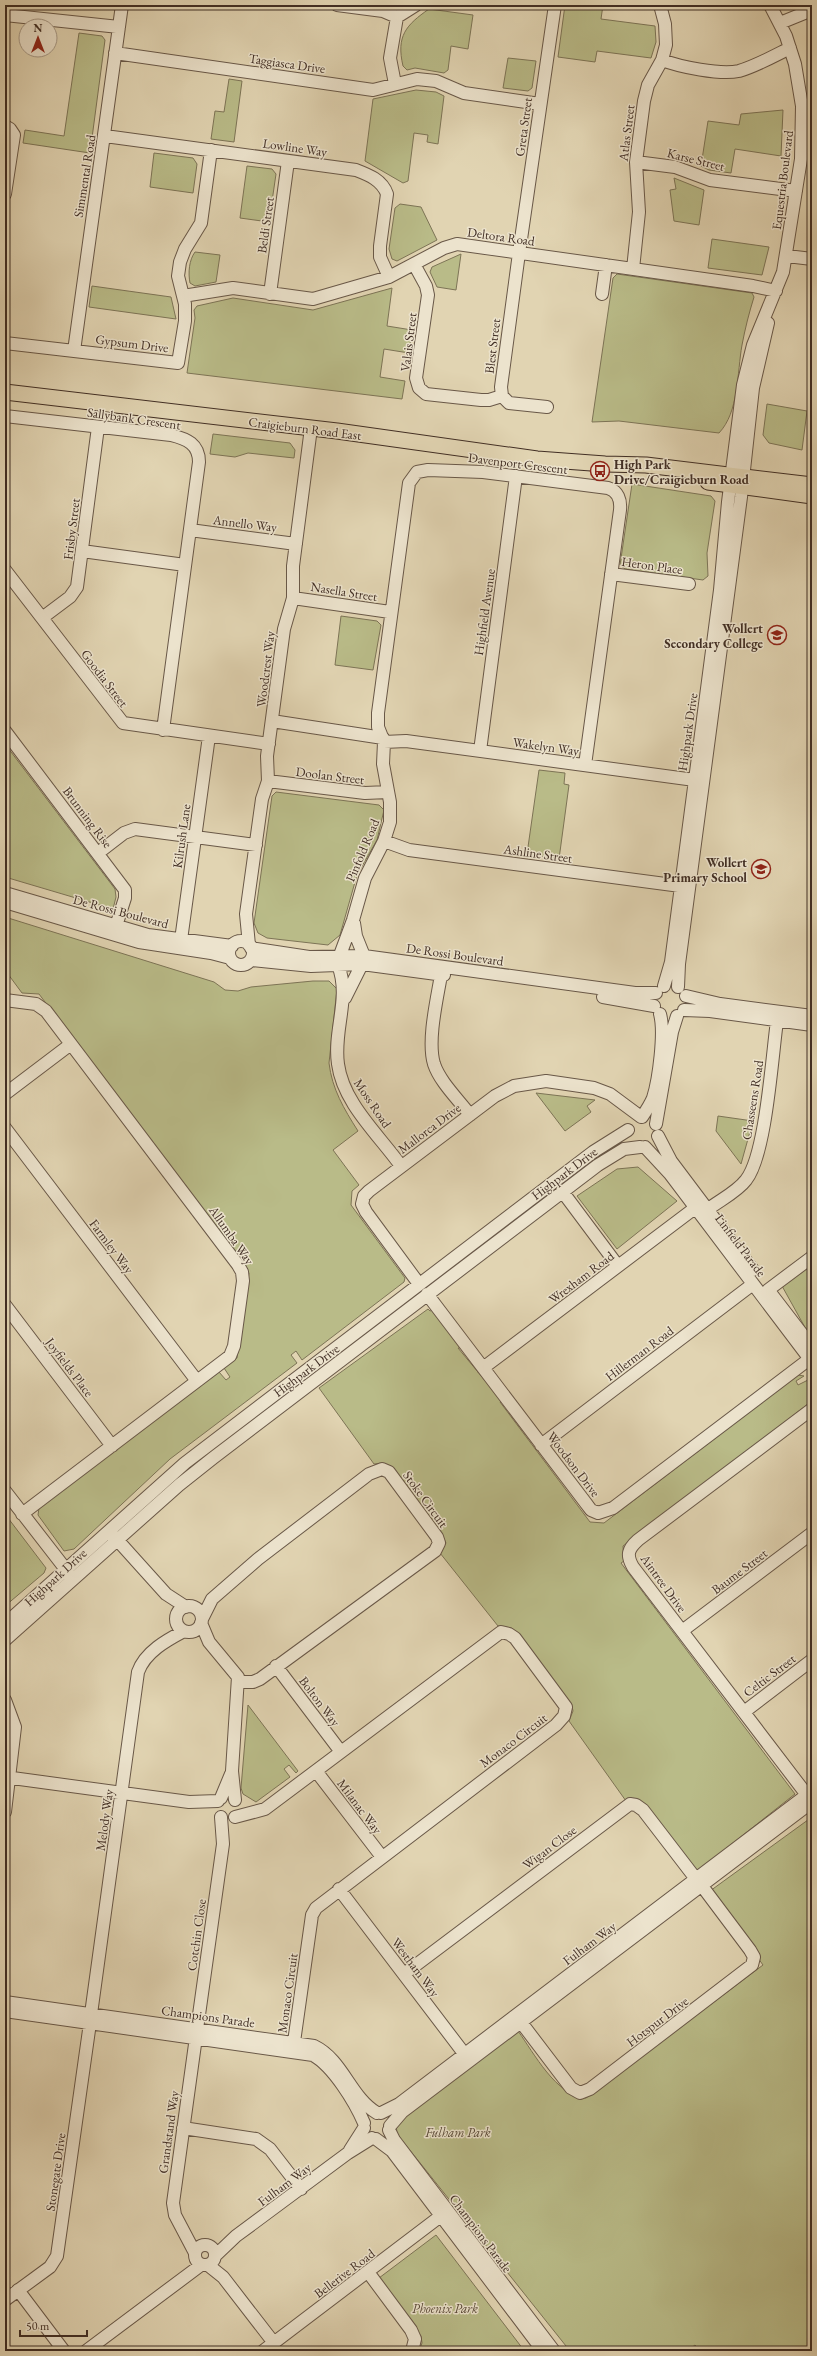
<svg xmlns="http://www.w3.org/2000/svg" width="817" height="2356" font-family="'EB Garamond',serif">
<style>
.green{fill:#b9bb88;stroke:#7d7456}
.lines{fill:none;stroke-linecap:round;stroke-linejoin:round}
.minor-casing{stroke:#695848;stroke-width:14}
.major-casing{stroke:#412e24;stroke-width:17}
.minor{stroke:#ece3cd;stroke-width:12}
.major{stroke:#e1d4b2;stroke-width:15}
.labels{text-anchor:middle;stroke-width:3;stroke-linejoin:round;paint-order:stroke}
.street-label{font-size:13px;fill:#412e24;stroke:#ece3cd}
.poi-label{font-size:13px;font-weight:bold;fill:#412e24;stroke:#ece3cd;text-anchor:end}
.park-label{font-size:13px;font-style:italic;fill:#594a38;stroke:#ece3cd}
</style>
<rect width="100%" height="100%" fill="#e1d4b2"/>
<filter id="stains"><feTurbulence type="fractalNoise" baseFrequency=".005" numOctaves="4"/><feColorMatrix values="0 0 0 0 .2 0 0 0 0 .09 0 0 0 0 .02 0 0 0 .5 -.17"/></filter>
<radialGradient id="worn" r=".72"><stop offset=".6" stop-color="#630" stop-opacity="0"/><stop offset="1" stop-color="#630" stop-opacity=".3"/></radialGradient>
<path class="green" d="M565,5H603L601,19L655,26L656,42L651,58L597,51L595,62L558,57Z
M429,9L473,15L468,49L451,46L448,70L444,73L415,68L407,70L403,66C396,36 406,25 429,9Z
M79,33L102,36L105,40L90,153L23,143L25,130L64,136Z
M508,58L536,61L532,88L528,91L503,88Z
M229,79L242,81L234,142L211,139L215,111L224,112Z
M416,90L436,92L444,96L438,144L427,142L428,135L414,133L408,181L403,183L365,161L373,99Z
M783,110L781,156L735,149L731,173L709,170L701,166L708,121L739,125L741,114Z
M154,153L193,158L197,164L193,193L150,187Z
M247,166L272,169L276,174L269,222L240,218Z
M674,178L704,190L699,225L674,221L670,190L676,189Z
M400,204L421,207L437,240L397,261L392,259L389,249L395,208Z
M712,239L769,247L762,275L708,268Z
M195,252L220,255L216,282L195,286L190,283C188,273 189,260 195,252Z
M461,254L456,290L437,287L430,272L432,267Z
M617,274L752,293L754,297C749,313 745,329 742,345C737,373 739,412 719,433L619,421L592,422L613,278Z
M92,286L171,297L176,319L89,307Z
M392,288L387,326L412,330L409,353L384,349L380,377L405,381L402,399L187,373L195,318L194,310L197,306L233,298L313,310Z
M767,404L807,411L802,450L769,443L763,435Z
M213,434L290,443L295,450L294,458L248,453L235,457L210,454Z
M632,484L711,496L715,501L707,553L708,576L703,580L625,569L620,565Z
M341,616L377,621L381,625L373,670L335,665Z
M5,744L115,889L116,897L113,909L5,877Z
M539,770L565,773L564,784L569,785L559,859L527,854Z
M276,792L379,805L384,810L377,840L357,875L340,935L328,945L267,938L258,933L254,923L272,796Z
M5,917L214,982L225,990L238,991L251,987L313,981H329L337,989L329,1063C332,1089 344,1109 358,1131L333,1150L359,1185L352,1191L351,1205L405,1278L404,1282L302,1360L296,1351L291,1355L297,1363L170,1459L74,1549L64,1551L38,1515L39,1508L219,1372L226,1380L230,1377L224,1368L237,1358L249,1273L39,994L22,993L5,970Z
M536,1093L595,1100L587,1106L591,1112L565,1131Z
M718,1116L753,1121L741,1164L716,1131Z
M638,1167L677,1201L617,1249L577,1196L617,1169Z
M812,1263V1340L782,1286Z
M428,1309L430,1311L433,1310L462,1348H458L502,1401L500,1402L590,1522L604,1523L798,1375L804,1376L796,1381L798,1385L808,1380L812,1386V1401L623,1546L624,1561L621,1563L795,1794L695,1873L626,1801L569,1721L573,1711L572,1706L512,1628L498,1626L440,1553L446,1543L442,1535L391,1467L383,1463L374,1464L319,1388Z
M5,1514L46,1568L44,1573L5,1606Z
M248,1705L298,1771L296,1773L289,1765L284,1769L290,1777L256,1802L243,1794L241,1788Z
M812,1817V2351H701L695,2345L687,2351H570L397,2134L396,2123L518,2031C534,2053 556,2096 586,2098L763,1965L710,1891Z
M436,2235L523,2349L521,2351H419L422,2343L421,2336L379,2278Z"/>
<g class="lines">
<defs>
<path id="minor" d="M337,5L383,11L397,17
M5,15L119,27
M780,23L812,10
M115,53L373,90L417,79L436,81L464,93L540,104
M662,60C680,67 720,75 739,71C756,66 774,56 790,48
M395,84L390,58L397,17L416,5
M5,126L10,129L14,135L5,194
M105,136L356,170C369,175 382,180 387,194L380,246V257L389,277
M636,162L675,167L710,180L796,191
M787,256L812,259
M414,264L426,286L428,295L416,378L419,388L426,394L481,400H489L502,396
M633,269L639,212L636,162L644,101L648,85L662,60L666,45L665,24L660,5
M270,294L288,161
M602,294L606,265
M183,296L233,288L313,299L389,277L444,248L457,244L753,286L776,291
M5,343L178,363L185,321V304L178,276L180,262L185,249L201,223L211,150
M74,351L122,5
M547,407L509,403L502,396L501,387L519,253L555,5
M5,416L171,435C187,439 199,444 199,462L163,730
M190,530L296,544
M82,551L185,565
M5,570L123,723L269,744
M611,574L689,584
M293,598L390,612
M42,618L70,597L77,587L98,427
M272,721L383,738
M5,731L125,890V898L116,926
M384,742L406,741L702,781
M480,751L516,476
M268,781L365,793L388,792
M384,841L409,850L688,887
M98,853L124,833L135,829L256,845
M5,893L148,935L232,946
M5,902L139,942L211,953L230,958
M354,923L356,936L364,956
M181,940L209,736
M229 953a12 12 0 1 1 24 0a12 12 0 1 1-24 0Z
M249,945L246,914L262,799L268,781L267,756L284,629L293,598V566L311,428
M251,948L309,957L364,956L635,993H656
M340,955L353,920L365,878L384,841L390,822V802L383,764L384,742L378,727V713L409,483L417,472L428,470L483,472L608,488C618,491 621,500 620,510L585,765
M251,960L311,966L362,964L444,975
M338,965C351,998 333,1030 338,1064C343,1103 379,1135 401,1166
M441,975C437,999 427,1041 434,1064C440,1082 458,1099 470,1115
M664,986L671,962L720,590L728,502L743,385L753,345L783,272L801,159L802,106L795,64L786,36L770,5
M678,987L679,964L741,497L753,388L768,323
M686,996L720,1004L812,1016
M603,997L654,1006
M345,998L362,964
M5,1000L36,1004L46,1011L238,1265L242,1272L243,1281L234,1346L230,1356L22,1514
M684,1010L710,1011L812,1025
M5,1094L71,1044
M642,1117C646,1111 650,1105 653,1098C659,1079 665,1032 660,1014
M656,1124L672,1032L677,1016
M5,1128L197,1381
M658,1136L671,1161L753,1270
M645,1147L670,1174L812,1362
M562,1191L618,1266
M707,1210C720,1200 737,1192 746,1180C766,1155 772,1056 777,1021
M419,1284L366,1212L362,1204L364,1196L369,1191L495,1096L514,1086L546,1081L594,1088L610,1094L641,1117
M768,1290L812,1257
M769,1291L812,1347
M427,1294L585,1502L591,1510L598,1513L613,1508L812,1357
M5,1305L112,1446
M483,1368L695,1208
M541,1445L753,1284
M5,1491L71,1576
M112,1534L166,1594L186,1607
M176 1619a13 13 0 1 1 26 0a13 13 0 1 1-26 0Z
M202,1619L212,1599L258,1559L369,1474L382,1469L389,1472L437,1537L439,1543L435,1551L260,1679L253,1682H239
M201,1623L209,1642L238,1677L232,1771L235,1800
M5,1624L185,1463L593,1152L628,1130
M682,1631L812,1533
M5,1640L179,1485L213,1458L598,1165L624,1149L640,1147
M276,1666L341,1752
M5,1700L15,1727L5,1812
M744,1712L812,1660
M5,1723L7,1733L5,1748
M316,1771L382,1857
M5,1777L189,1802L218,1801
M807,1795L633,1567C626,1555 628,1549 638,1540L812,1409
M221,1798L231,1774
M235,1817L265,1809L501,1632L509,1634L515,1638L566,1707L564,1716L556,1725L316,1908L312,1915L294,2042
M339,1889L469,2060
M404,1974L630,1804L636,1805L643,1810L696,1879
M5,2002L314,2046C343,2060 350,2097 377,2113
M5,2011L313,2055C333,2066 355,2102 364,2123
M91,2014L138,1672C145,1652 167,1640 184,1631
M517,2017L571,2088L580,2093L590,2089L752,1965L754,1957L750,1950L702,1886
M197,2029L223,1844L221,1817
M381,2113L399,2104L812,1791
M390,2126L402,2112L812,1802
M183,2128L256,2139L270,2149L301,2189
M389,2130L394,2140L554,2351
M376,2139L392,2151L543,2351
M350,2150L364,2128
M195 2255a10 10 0 1 1 20 0a10 10 0 1 1-20 0Z
M195,2253L175,2215L173,2203L196,2037
M215,2256L236,2236L348,2153L372,2138
M208,2265L223,2277L274,2343
M368,2272L411,2330L415,2339L412,2351
M18,2290L64,2351
M5,2300L50,2267L57,2256L90,2023
M86,2351L201,2265
M263,2351L446,2212"/>
<path id="major" d="M5,392L337,431L537,459L605,464L646,465L812,485
M708,482L812,496"/>
</defs>
<use href="#minor" class="minor-casing"/>
<use href="#major" class="major-casing"/>
<use href="#minor" class="minor"/>
<use href="#major" class="major"/>
</g>
<defs>
<symbol id="bus-ring" viewBox="-11 -11 22 22"><circle r="9.5" fill="#ece3cd" stroke="#8f2418" stroke-width="1.5"/><path d="M-5-6H5V4H4V6H2V4H-2V6H-4V4H-5ZM-3.5-4V0h7V-4ZM-3.5 1.2v1.5H-2V1.2ZM2 1.2v1.5H3.5V1.2Z" fill="#8f2418"/></symbol>
<symbol id="school-ring" viewBox="-11 -11 22 22"><circle r="9.5" fill="#ece3cd" stroke="#8f2418" stroke-width="1.5"/><path d="M0-5L7-2L0 1L-7-2ZM-4 1L0 2.5L4 1V4Q0 6-4 4Z" fill="#8f2418"/></symbol>
</defs>
<g fill-rule="evenodd">
<use href="#bus-ring" x="589" y="460" width="22" height="22"/>
<use href="#school-ring" x="766" y="624" width="22" height="22"/>
<use href="#school-ring" x="750" y="858" width="22" height="22"/>
</g>
<g class="labels">
<g class="street-label">
<text transform="translate(287 63) rotate(8)" y="5">Taggiasca Drive</text>
<text transform="translate(523 127) rotate(-82)" y="5">Greta Street</text>
<text transform="translate(626 133) rotate(-83)" y="5">Atlas Street</text>
<text transform="translate(295 147) rotate(8)" y="5">Lowline Way</text>
<text transform="translate(696 159) rotate(14)" y="5">Karse Street</text>
<text transform="translate(84 176) rotate(-81)" y="5">Simmental Road</text>
<text transform="translate(782 180) rotate(-83)" y="5">Equestria Boulevard</text>
<text transform="translate(265 225) rotate(-82)" y="5">Beldi Street</text>
<text transform="translate(501 236) rotate(8)" y="5">Deltora Road</text>
<text transform="translate(408 342) rotate(-83)" y="5">Valais Street</text>
<text transform="translate(132 343) rotate(7)" y="5">Gypsum Drive</text>
<text transform="translate(492 346) rotate(-83)" y="5">Blest Street</text>
<text transform="translate(134 418) rotate(8)" y="5">Sallybank Crescent</text>
<text transform="translate(305 428) rotate(7)" y="5">Craigieburn Road East</text>
<text transform="translate(518 463) rotate(7)" y="5">Davenport Crescent</text>
<text transform="translate(245 523) rotate(7)" y="5">Annello Way</text>
<text transform="translate(71 529) rotate(-83)" y="5">Frisby Street</text>
<text transform="translate(652 565) rotate(8)" y="5">Heron Place</text>
<text transform="translate(344 591) rotate(9)" y="5">Nasella Street</text>
<text transform="translate(484 612) rotate(-82)" y="5">Highfield Avenue</text>
<text transform="translate(265 669) rotate(-83)" y="5">Woodcrest Way</text>
<text transform="translate(105 678) rotate(53)" y="5">Goodia Street</text>
<text transform="translate(687 732) rotate(-82)" y="5">Highpark Drive</text>
<text transform="translate(546 746) rotate(8)" y="5">Wakelyn Way</text>
<text transform="translate(330 775) rotate(7)" y="5">Doolan Street</text>
<text transform="translate(88 817) rotate(53)" y="5">Brunning Rise</text>
<text transform="translate(181 836) rotate(-82)" y="5">Kilrush Lane</text>
<text transform="translate(362 850) rotate(-67)" y="5">Pinfold Road</text>
<text transform="translate(538 853) rotate(8)" y="5">Ashline Street</text>
<text transform="translate(121 911) rotate(15)" y="5">De Rossi Boulevard</text>
<text transform="translate(455 954) rotate(8)" y="5">De Rossi Boulevard</text>
<text transform="translate(752 1100) rotate(-81)" y="5">Chasseens Road</text>
<text transform="translate(373 1103) rotate(56)" y="5">Moss Road</text>
<text transform="translate(429 1128) rotate(-37)" y="5">Mallorca Drive</text>
<text transform="translate(564 1173) rotate(-37)" y="5">Highpark Drive</text>
<text transform="translate(232 1235) rotate(55)" y="5">Allumba Way</text>
<text transform="translate(741 1245) rotate(53)" y="5">Linfield Parade</text>
<text transform="translate(112 1246) rotate(53)" y="5">Farmley Way</text>
<text transform="translate(581 1277) rotate(-37)" y="5">Wrexham Road</text>
<text transform="translate(639 1353) rotate(-37)" y="5">Hillerman Road</text>
<text transform="translate(70 1367) rotate(53)" y="5">Joyfields Place</text>
<text transform="translate(306 1370) rotate(-37)" y="5">Highpark Drive</text>
<text transform="translate(574 1464) rotate(53)" y="5">Woodson Drive</text>
<text transform="translate(426 1499) rotate(54)" y="5">Stoke Circuit</text>
<text transform="translate(739 1571) rotate(-37)" y="5">Baume Street</text>
<text transform="translate(55 1577) rotate(-42)" y="5">Highpark Drive</text>
<text transform="translate(664 1583) rotate(54)" y="5">Aintree Drive</text>
<text transform="translate(769 1675) rotate(-37)" y="5">Celtic Street</text>
<text transform="translate(320 1701) rotate(53)" y="5">Bolton Way</text>
<text transform="translate(513 1740) rotate(-37)" y="5">Monaco Circuit</text>
<text transform="translate(360 1806) rotate(53)" y="5">Milanac Way</text>
<text transform="translate(104 1820) rotate(-82)" y="5">Melody Way</text>
<text transform="translate(549 1847) rotate(-37)" y="5">Wigan Close</text>
<text transform="translate(196 1935) rotate(-82)" y="5">Cotchin Close</text>
<text transform="translate(589 1943) rotate(-37)" y="5">Fulham Way</text>
<text transform="translate(416 1967) rotate(53)" y="5">Westham Way</text>
<text transform="translate(287 1993) rotate(-82)" y="5">Monaco Circuit</text>
<text transform="translate(208 2016) rotate(8)" y="5">Champions Parade</text>
<text transform="translate(657 2021) rotate(-37)" y="5">Hotspur Drive</text>
<text transform="translate(168 2132) rotate(-82)" y="5">Grandstand Way</text>
<text transform="translate(55 2172) rotate(-82)" y="5">Stonegate Drive</text>
<text transform="translate(284 2184) rotate(-37)" y="5">Fulham Way</text>
<text transform="translate(481 2233) rotate(53)" y="5">Champions Parade</text>
<text transform="translate(344 2273) rotate(-37)" y="5">Bellerive Road</text>
</g>
<g class="poi-label">
<text x="614" y="469" text-anchor="start">High Park<tspan x="614" dy="15">Drive/Craigieburn Road</tspan></text>
<text x="763" y="633">Wollert<tspan x="763" dy="15">Secondary College</tspan></text>
<text x="747" y="867">Wollert<tspan x="747" dy="15">Primary School</tspan></text>
</g>
<g class="park-label">
<text x="458" y="2137">Fulham Park</text>
<text x="445" y="2313">Phoenix Park</text>
</g>
</g>
<rect width="817" height="2356" fill="none" stroke="#e1d4b2" stroke-width="20"/>
<rect x="6" y="6" width="805" height="2344" fill="none" stroke="#412e24" stroke-width="2"/>
<rect x="10" y="10" width="797" height="2336" fill="none" stroke="#412e24"/>
<g transform="translate(38 38)"><circle r="19" fill="#ece3cd" stroke="#a89b89"/>
<path d="M0-3L7 15L0 10L-7 15Z" fill="#8f2418"/>
<text y="-6" font-size="11" font-weight="bold" text-anchor="middle" fill="#412e24">N</text>
</g>
<path d="M20 2330v6h67v-6" fill="none" stroke="#412e24" stroke-width="2"/>
<text x="26" y="2330" font-size="12" fill="#412e24" stroke="#ece3cd" stroke-width="3" paint-order="stroke">50 m</text>
<rect width="100%" height="100%" filter="url(#stains)"/>
<rect width="100%" height="100%" fill="url(#worn)"/>
</svg>
